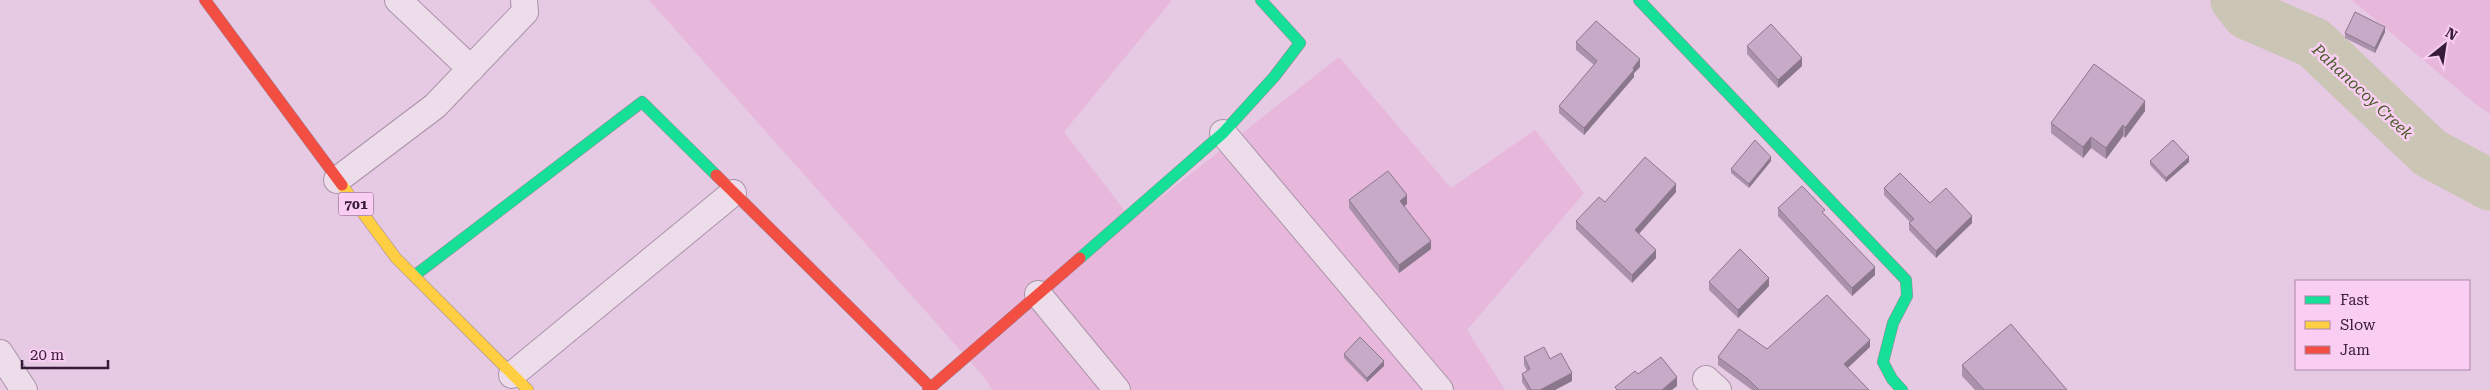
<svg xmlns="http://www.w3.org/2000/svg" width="2490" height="390" font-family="'Roboto Serif',serif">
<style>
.farmland{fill:#e7b8dc}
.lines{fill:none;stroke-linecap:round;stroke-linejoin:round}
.river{stroke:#cac5b4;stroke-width:51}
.street-casing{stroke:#aa93a9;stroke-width:28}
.fast-casing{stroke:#9a8398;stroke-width:12}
.slow-casing{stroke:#9a8398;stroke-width:12}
.jam-casing{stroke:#9a8398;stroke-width:12}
.street{stroke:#eddcea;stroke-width:26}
.fast{stroke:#16e098;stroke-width:11}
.slow{stroke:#ffcf43;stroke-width:11}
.jam{stroke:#f24e42;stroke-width:11}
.wall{fill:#ab92ac}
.shaded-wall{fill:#8b778c}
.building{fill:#c7aac8;stroke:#8b778c}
.labels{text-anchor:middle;stroke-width:5;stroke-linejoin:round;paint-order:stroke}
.shield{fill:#f9cef2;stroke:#715171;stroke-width:1}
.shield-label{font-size:14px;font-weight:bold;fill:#371b3a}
.water-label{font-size:16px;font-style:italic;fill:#485b28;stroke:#f9cef2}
</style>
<rect width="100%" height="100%" fill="#e6c9e2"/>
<path class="farmland" d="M649,0H1172L1064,132L1132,220L1339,57L1451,188L1535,130L1584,193L1467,330L1505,390H992L984,377Z
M2352,0H2490V114L2473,102Z"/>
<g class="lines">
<path class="river" d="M2236,0L2247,14L2314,43L2430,153L2490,185"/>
<defs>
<path id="street" d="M398,0L471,69
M1223,133L1440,390
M337,180L435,106L525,12L524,0
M1038,294L1117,390
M0,353L24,390
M512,375L733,193
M1706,379L1718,390"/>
<path id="fast" d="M1639,0L1906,280L1907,296L1893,323L1883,362L1892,379L1902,390
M1080,258L1223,133L1274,77L1300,43L1261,0
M414,276L642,102L716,175"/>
<path id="slow" d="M342,185L396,258L528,390"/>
<path id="jam" d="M205,0L342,185
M716,175L931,388
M928,390L1080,258"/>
</defs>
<use href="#street" class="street-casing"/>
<use href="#fast" class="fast-casing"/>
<use href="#slow" class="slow-casing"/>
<use href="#jam" class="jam-casing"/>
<use href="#street" class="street"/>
<use href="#fast" class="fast"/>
<use href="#slow" class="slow"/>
<use href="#jam" class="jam"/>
</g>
<path class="wall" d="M2385,32L2375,53L2345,38V33Z
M1576,42L1640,67L1634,73V77L1584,135L1559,113V106L1594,65L1576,50Z
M1747,46L1802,66L1778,88L1747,54Z
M2145,111L2125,138L2123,136L2106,159L2091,148L2083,158L2051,133V123Z
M1771,161L1749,188L1731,173V169Z
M2150,161L2189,162L2166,182L2150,165Z
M1884,188L1930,203L1972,223L1936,258L1909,230V223L1910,222L1884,195Z
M1676,192L1639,234L1656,258L1632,283L1576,229V221L1605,202Z
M1349,200L1407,204L1404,206L1431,249L1399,273L1349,208Z
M1778,208L1825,215L1875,275L1852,296L1778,216Z
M1709,282L1769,286L1738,318L1709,290Z
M1870,347L1848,368L1869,390H1752L1748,387L1718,365V357L1767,349Z
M1344,354L1384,366L1367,382L1344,358Z
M1524,357L1550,359L1572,381L1555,390H1527L1522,382V374L1527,371L1524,365Z
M1962,365L2067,390H1975L1962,376Z"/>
<path class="shaded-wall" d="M2385,27V32L2375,53V48Z
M1802,58V66L1778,88V80Z
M1640,59V67L1634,73V77L1584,135V128L1633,68Z
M2145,101V111L2125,138V128Z
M2123,125V136L2106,159V148Z
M2091,137V148L2083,158V147Z
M1771,157V161L1749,188V184Z
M2189,157V162L2166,182V178Z
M1676,184V192L1635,238V230Z
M1407,195V204L1400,209V201Z
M1972,216V223L1936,258V251Z
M1431,241V249L1399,273V265Z
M1656,250V258L1632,283V275Z
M1875,267V275L1852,296V288Z
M1769,278V286L1738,318V310Z
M1870,340V347L1844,371V364Z
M1384,361V366L1367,382V378Z
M1572,373V381L1555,390H1540Z
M1677,377V386L1672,390H1662Z"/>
<path class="building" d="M2355,12L2385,27L2375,48L2345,33Z
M1596,21L1640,59L1633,68L1634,70L1584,128L1559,106L1597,61L1576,42Z
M1771,24L1802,58L1778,80L1747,46Z
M2094,64L2145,101L2125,128L2123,125L2106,148L2091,137L2083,147L2051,123Z
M1755,140L1771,157L1749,184L1731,169Z
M2173,140L2189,157L2166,178L2150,161Z
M1645,157L1676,184L1635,230L1656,250L1632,275L1576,221L1599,197L1605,202Z
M1388,171L1407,195L1400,201L1431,241L1399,265L1349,200Z
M1900,173L1930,203L1946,188L1972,216L1936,251L1909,223L1914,219L1884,188Z
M1802,186L1825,210L1822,212L1875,267L1852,288L1778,208Z
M1740,249L1769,278L1738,310L1709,282Z
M1827,295L1870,340L1844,364L1869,390H1759L1748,379L1718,357L1739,329L1767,349Z
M2011,324L2067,390H1984L1962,365Z
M1360,337L1384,361L1367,378L1344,354Z
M1544,347L1550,359L1561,353L1572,373L1540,390H1531L1522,374L1530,369L1524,357Z
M1661,357L1677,377L1662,390H1617L1615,387L1635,371L1638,374Z"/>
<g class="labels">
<rect class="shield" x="338.5" y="192.5" width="35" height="23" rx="4"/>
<g class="shield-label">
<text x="356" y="209">701</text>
</g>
<g class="water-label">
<text transform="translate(2363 91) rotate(43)" y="6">Pahanocoy Creek</text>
</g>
</g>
<rect x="2295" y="280" width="175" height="90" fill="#f9cef2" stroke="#ab86a8"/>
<rect x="2305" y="296" width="25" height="8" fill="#16e098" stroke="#ab86a8"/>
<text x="2340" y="305" font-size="15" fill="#371b3a">Fast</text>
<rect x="2305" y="321" width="25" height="8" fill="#ffcf43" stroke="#ab86a8"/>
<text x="2340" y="330" font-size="15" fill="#371b3a">Slow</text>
<rect x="2305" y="346" width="25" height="8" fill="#f24e42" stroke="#ab86a8"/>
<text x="2340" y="355" font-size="15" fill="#371b3a">Jam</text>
<g transform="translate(2445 45) rotate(30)" stroke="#f9cef2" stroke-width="4" paint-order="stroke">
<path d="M0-4L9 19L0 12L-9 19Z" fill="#371b3a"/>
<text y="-8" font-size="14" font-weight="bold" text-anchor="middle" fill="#371b3a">N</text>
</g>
<path d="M22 360v8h86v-8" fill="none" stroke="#371b3a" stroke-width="2.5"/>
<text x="30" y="360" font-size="15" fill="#371b3a" stroke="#f9cef2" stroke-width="4" paint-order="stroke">20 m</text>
</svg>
